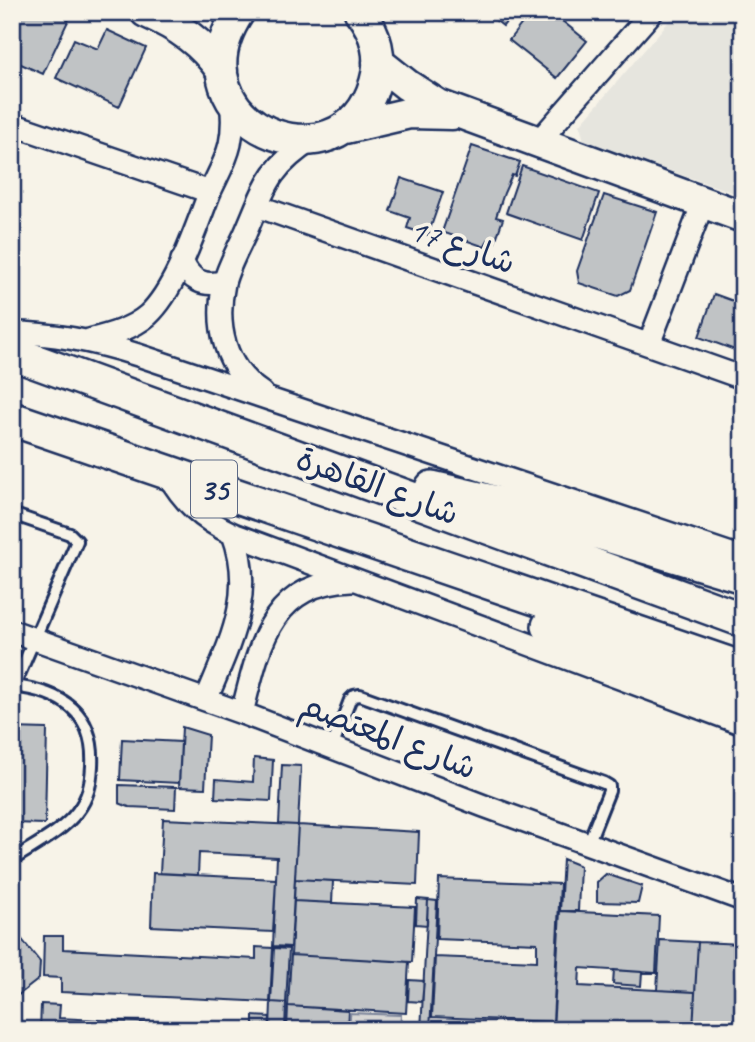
<svg xmlns="http://www.w3.org/2000/svg" width="755" height="1042" font-family="Caveat,'Playpen Sans Arabic',sans-serif">
<style>
.built{fill:#e6e5de}
.green{fill:#d7d6d4;stroke:#798299;stroke-width:2}
.building{fill:#c0c3c5;stroke:#1b2f5e;stroke-width:2}
.lines{fill:none;stroke-linecap:round;stroke-linejoin:round}
.lane-casing{stroke:#1b2f5e;stroke-width:16}
.street-casing{stroke:#1b2f5e;stroke-width:26}
.secondary-casing{stroke:#1b2f5e;stroke-width:35}
.primary-casing{stroke:#1b2f5e;stroke-width:38}
.lane{stroke:#f7f3e8;stroke-width:10}
.street{stroke:#f7f3e8;stroke-width:21}
.secondary{stroke:#f7f3e8;stroke-width:30}
.primary{stroke:#f7f3e8;stroke-width:33}
.labels{text-anchor:middle;stroke-width:7;stroke-linejoin:round;paint-order:stroke}
.shield{fill:#f7f3e8;stroke:#5d6a87;stroke-width:2}
.shield-label{font-size:32px;font-weight:bold;fill:#1b2f5e}
.street-label{font-size:33px;fill:#1b2f5e;stroke:#f7f3e8}
</style>
<rect width="100%" height="100%" fill="#f7f3e8"/>
<filter id="ink" filterUnits="userSpaceOnUse"><feTurbulence type="fractalNoise" baseFrequency=".0143" numOctaves="2"/><feDisplacementMap in="SourceGraphic" scale="14" xChannelSelector="R" yChannelSelector="G"/><feConvolveMatrix kernelMatrix="1 2 1 2 8 2 1 2 1" color-interpolation-filters="sRGB"/></filter>
<g filter="url(#ink)">
<path class="built" d="M677,12H743V196L584,141L580,125Z"/>
<path class="green" d="M349,1013L401,1015L400,1030H349Z"/>
<path class="building" d="M12,12H55L69,19L43,74L12,60Z
M485,12H514L503,26Z
M531,12H551L587,41L557,78L509,40Z
M107,30L146,48L119,107L56,78L74,39L98,49Z
M472,146L520,162L515,176L512,175L504,193L496,217L503,219L495,242L488,240L485,247L442,232Z
M522,166L599,193L583,240L506,213Z
M401,178L443,192L428,235L407,228L410,218L390,211Z
M604,195L657,212L630,290L618,296L579,283L577,271Z
M714,294L736,302L738,297L743,299V353L699,337Z
M182,727L208,735L205,788L179,787Z
M12,728L47,729L45,824L12,823Z
M122,739L181,742L179,783L120,780Z
M254,758L273,760L271,801L215,798L216,779L253,782Z
M282,765L301,766L298,825L279,824Z
M119,785L176,787L175,809L129,807L119,803Z
M163,819L298,825L291,947L273,946L277,857L199,853L198,875L160,873Z
M298,825L419,832L417,885L295,879Z
M563,859L580,866L578,911H560Z
M153,873L276,879L273,932L151,926Z
M606,874L642,886L638,903L597,902V882Z
M295,879L333,881L332,903L294,901Z
M439,879L560,884L553,1022L432,1017L435,957L537,961V943L437,939Z
M417,899L428,900L427,925L416,924Z
M428,900L437,901L430,1030H421Z
M294,901L415,907L412,962L291,955Z
M560,911L659,916L656,973L580,968L579,986L695,992L693,1030H553Z
M12,927L40,962L39,979L12,1000Z
M44,936H63V949L256,959V947L273,948L270,1002L61,992V978L43,977Z
M660,940L698,942L695,992L657,990Z
M698,942L743,944V1030H693Z
M274,948L289,949L286,1003L271,1002Z
M291,955L409,962L406,1013L288,1006Z
M614,970L642,972L641,986L613,984Z
M409,980L424,981L422,1002L408,1001Z
M271,1002L286,1003L285,1030H270Z
M41,1004L60,1005L59,1018L253,1028V1016L270,1017L269,1030H40Z
M288,1006L348,1010L347,1030H287Z
M432,1026L524,1030H432Z"/>
<g class="lines">
<defs>
<path id="lane" d="M12,514L70,534L77,541L14,686
M12,686C61,691 95,712 92,766C91,784 88,798 77,812C62,832 33,846 12,860
M332,747L350,700L354,696L360,695L604,783L609,786V791L588,844"/>
<path id="street" d="M12,124L210,192
M538,142L652,12
M257,206L743,378
M182,260C189,280 204,288 224,281
M12,333C56,333 97,342 138,355L743,558
M89,340C109,335 132,329 148,315C176,289 195,230 209,194C216,178 226,162 230,144C233,130 233,116 231,101
M649,344L703,203
M262,393C224,368 215,326 224,283C228,267 238,249 245,234C265,188 268,168 312,140
M167,473C183,502 203,520 233,534L743,724
M12,631L242,713L484,806L743,900
M206,700C229,644 256,595 233,534
M242,713C259,647 269,583 352,580"/>
<path id="secondary" d="M146,12C178,26 202,42 222,71
M239,12C166,122 341,197 375,83C383,58 376,32 360,12
M378,62L407,85L438,105L743,217
M346,128L410,113L452,114"/>
<path id="primary" d="M12,353L743,620
M12,419L743,669
M432,488L522,509L743,576
M549,626L743,702"/>
</defs>
<use href="#lane" class="lane-casing"/>
<use href="#street" class="street-casing"/>
<use href="#secondary" class="secondary-casing"/>
<use href="#primary" class="primary-casing"/>
<use href="#lane" class="lane"/>
<use href="#street" class="street"/>
<use href="#secondary" class="secondary"/>
<use href="#primary" class="primary"/>
</g>
</g>
<g class="labels">
<rect class="shield" x="191" y="460.5" width="46" height="57" rx="5"/>
<g class="shield-label">
<text x="214" y="500">35</text>
</g>
<g class="street-label">
<text transform="translate(463 245) rotate(19)" y="12">شارع 17</text>
<text transform="translate(378 485) rotate(20)" y="12">شارع القاهرة</text>
<text transform="translate(389 735) rotate(21)" y="12">شارع المعتصم</text>
</g>
</g>
<rect width="755" height="1042" fill="none" stroke="#f7f3e8" stroke-width="42"/>
<rect x="21" y="21" width="713" height="1000" fill="none" stroke="#1b2f5e" stroke-width="2.5" filter="url(#ink)"/>
</svg>
